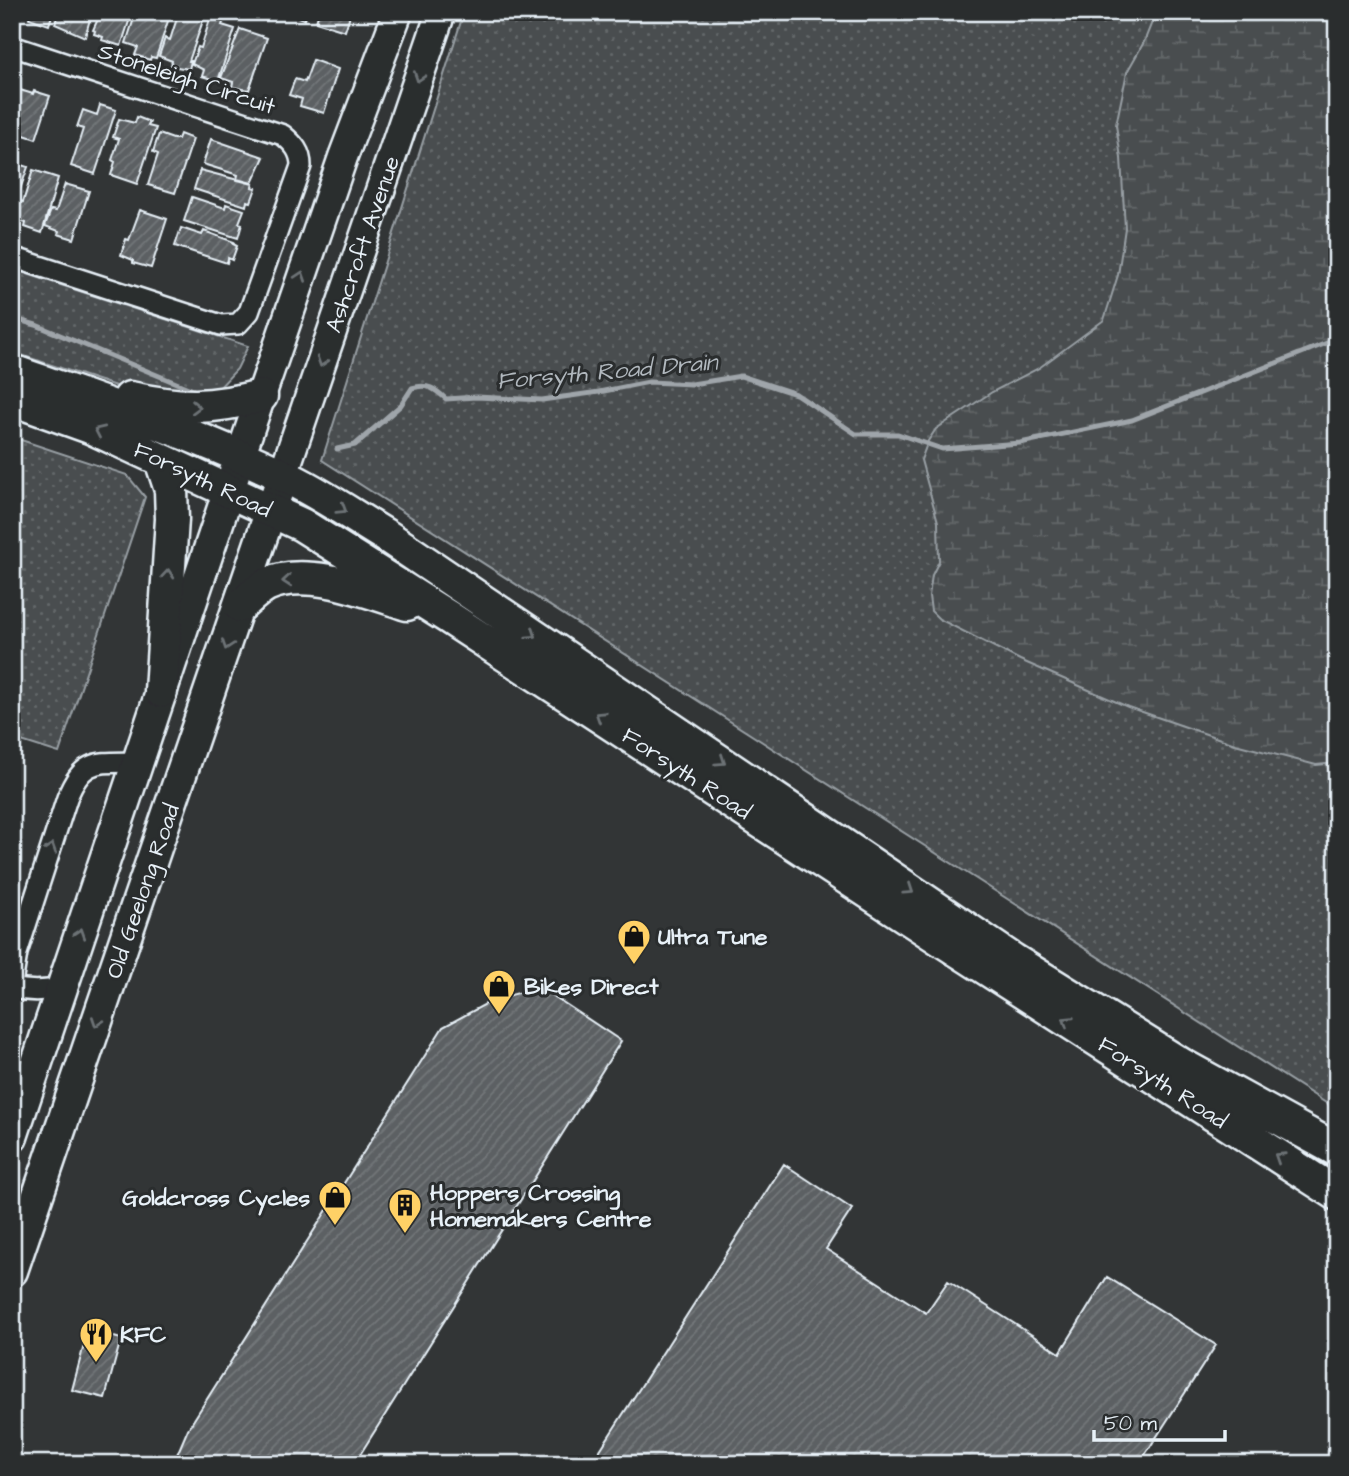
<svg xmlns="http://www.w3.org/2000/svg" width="1349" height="1476" font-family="'Architects Daughter',sans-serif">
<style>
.grass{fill:url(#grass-dots);stroke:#989fa4;stroke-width:2}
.wetland{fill:url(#wetland-marsh);stroke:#989fa4;stroke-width:2}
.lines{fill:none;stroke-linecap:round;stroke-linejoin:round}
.stream{stroke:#9fa5aa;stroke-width:5}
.building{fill:url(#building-hatch);stroke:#e8f1f8;stroke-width:2}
.minor-casing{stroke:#e8f1f8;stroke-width:24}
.secondary-casing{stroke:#e8f1f8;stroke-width:33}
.primary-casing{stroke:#e8f1f8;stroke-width:35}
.trunk-casing{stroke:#e8f1f8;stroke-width:37}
.minor{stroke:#2a2d2e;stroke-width:19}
.secondary{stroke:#2a2d2e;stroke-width:28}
.primary{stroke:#2a2d2e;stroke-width:30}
.trunk{stroke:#2a2d2e;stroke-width:32}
.oneway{stroke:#6c7275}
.labels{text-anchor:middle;stroke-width:6;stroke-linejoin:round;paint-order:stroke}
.street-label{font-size:23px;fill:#e8f1f8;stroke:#2a2d2e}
.poi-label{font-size:23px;font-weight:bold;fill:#e8f1f8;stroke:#2a2d2e;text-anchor:start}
.water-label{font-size:24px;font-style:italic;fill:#b1b8be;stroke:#2a2d2e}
</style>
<defs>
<pattern id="grass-dots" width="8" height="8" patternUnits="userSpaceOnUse" patternTransform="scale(1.75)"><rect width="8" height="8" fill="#494d4f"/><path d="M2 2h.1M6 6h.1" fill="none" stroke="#636769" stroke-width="1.8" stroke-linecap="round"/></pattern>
<pattern id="wetland-marsh" width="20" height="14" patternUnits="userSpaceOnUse" patternTransform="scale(1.75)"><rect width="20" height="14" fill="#494d4f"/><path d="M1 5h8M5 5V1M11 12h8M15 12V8" fill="none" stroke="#636769"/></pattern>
<pattern id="building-hatch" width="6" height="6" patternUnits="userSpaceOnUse" patternTransform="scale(1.75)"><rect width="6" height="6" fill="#5c6063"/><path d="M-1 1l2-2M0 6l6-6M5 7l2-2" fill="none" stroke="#73777a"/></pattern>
</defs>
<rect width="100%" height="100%" fill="#323536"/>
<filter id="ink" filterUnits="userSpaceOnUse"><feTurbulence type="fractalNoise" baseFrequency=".0143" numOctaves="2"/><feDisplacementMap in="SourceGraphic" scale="14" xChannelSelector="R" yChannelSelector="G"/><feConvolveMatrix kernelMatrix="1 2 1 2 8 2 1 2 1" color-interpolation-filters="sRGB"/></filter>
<g filter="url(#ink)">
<path class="grass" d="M464,12H1337V1110L322,460Z
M12,269L248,346L237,369L218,389L161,401L12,352Z
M12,437L127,475L145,497L59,753L12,738Z"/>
<path class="wetland" d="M1156,12H1337V763L1316,765L1235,744L1128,707L1020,660L939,619L931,611L929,596L932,575L939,561L938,522L921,460L928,441L936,429L992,392L1039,368L1104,320L1118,275L1125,228L1121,158L1116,125L1127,72L1144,42Z"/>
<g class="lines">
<path class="stream" d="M12,318L36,325L198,392
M337,449L355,445L401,405L412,388C428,383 435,389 446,399L476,397L542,400L599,392L649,382L692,384L741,376L796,394L856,434H898L942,449L1020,443L1132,420L1337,339"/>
</g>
<path class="building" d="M31,12H53L49,25L29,18Z
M59,12H92L85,37L55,24Z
M101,12H132L121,46L102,40L103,37L94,34L95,31L93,30Z
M136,12H168L166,17L169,18L156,58L151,57L150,60L135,55L138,47L126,43Z
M179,12H206L189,61H191L189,69L171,66L172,61L159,56L165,38L170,40Z
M286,12H307L305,20Z
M319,12H351L345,31L316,22Z
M211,16L224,20L222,25L235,29L218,81L202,76L204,70L192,64L198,47L201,48Z
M240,29L267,38L249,90L232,87L233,82L221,78Z
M313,60L338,69L324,113L300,106L302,99L289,95L295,79L305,82Z
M12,83L18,85L12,103Z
M20,90L33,94L34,91L50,96L36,139L12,131L18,109L15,108Z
M100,105L116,110L95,174L71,166L83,129L77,127L83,110L97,115Z
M137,117L150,122L148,126L156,128L137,184L111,175L115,162L112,160L119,139L113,137L119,119L135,123Z
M159,134L173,139H178L180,134L193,139L175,193L148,185L158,154L153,152Z
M211,139L264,157L252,183L237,179L238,175L203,164Z
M12,162L28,167L12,212Z
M33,170L58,178L42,233L25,227L26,223L13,219L19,201L23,202Z
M200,170L253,184L252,187L256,188L251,202L247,201L246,206L194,189Z
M65,184L89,191L74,239L58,234L59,231L45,226L51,210L56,211Z
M192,197L225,208L226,204L244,210L239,223L242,224L238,238L184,221Z
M140,210L167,219L151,268L133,263V260L121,255L126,239L129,240Z
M181,228L202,235L204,231L234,242L233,244L237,246L232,260L228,258L227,263L175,246Z
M540,987L621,1041L354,1464H173L188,1429L443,1027L493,1000Z
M784,1164L852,1209L826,1249L926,1313L948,1281L1060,1353L1107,1277L1216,1345L1139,1464H591Z
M88,1330L121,1339L105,1398L72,1390Z"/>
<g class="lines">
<defs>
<path id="minor" d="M12,46L283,135C294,144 301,152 301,166L249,312L238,324L221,325L12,257
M12,984L17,953L67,798C83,757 98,763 138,762
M12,988C30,992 45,992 62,987"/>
<path id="secondary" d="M240,457L343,157L398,12
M283,475L441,12"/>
<path id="primary" d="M12,1137L240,457
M12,1271L283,475"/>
<path id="trunk" d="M12,371C103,403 195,434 282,475C319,492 353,516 388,537L1013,960L1182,1065L1337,1150
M130,398C180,409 211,409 261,396
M12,399L90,427L302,525L448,617L942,940L1337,1194
M161,460L171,490L172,519L161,691
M240,606C248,599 257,590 266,585C306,566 367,591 407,604"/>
</defs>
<use href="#minor" class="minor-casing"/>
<use href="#secondary" class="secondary-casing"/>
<use href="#primary" class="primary-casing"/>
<use href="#trunk" class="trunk-casing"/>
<use href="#minor" class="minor"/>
<use href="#secondary" class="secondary"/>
<use href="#primary" class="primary"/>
<use href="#trunk" class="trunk"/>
</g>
<defs><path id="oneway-chevron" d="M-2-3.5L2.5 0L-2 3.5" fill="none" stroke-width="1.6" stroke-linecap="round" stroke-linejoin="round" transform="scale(1.75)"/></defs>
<g class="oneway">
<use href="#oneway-chevron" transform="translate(419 77) rotate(109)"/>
<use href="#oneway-chevron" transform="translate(301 276) rotate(-71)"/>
<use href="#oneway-chevron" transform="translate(322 362) rotate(108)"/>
<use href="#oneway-chevron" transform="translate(196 407) rotate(1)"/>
<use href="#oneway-chevron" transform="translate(99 431) rotate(-155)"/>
<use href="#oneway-chevron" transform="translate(342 509) rotate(32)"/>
<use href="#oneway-chevron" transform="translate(168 574) rotate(-85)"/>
<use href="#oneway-chevron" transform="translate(287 581) rotate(175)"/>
<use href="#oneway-chevron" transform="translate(532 634) rotate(34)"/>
<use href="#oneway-chevron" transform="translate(227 645) rotate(109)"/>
<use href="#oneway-chevron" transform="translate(600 716) rotate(-147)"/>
<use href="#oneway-chevron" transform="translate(721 761) rotate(34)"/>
<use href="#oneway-chevron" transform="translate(51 848) rotate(-72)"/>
<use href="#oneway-chevron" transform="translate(909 890) rotate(34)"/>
<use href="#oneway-chevron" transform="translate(80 933) rotate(-72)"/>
<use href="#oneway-chevron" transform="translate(1067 1021) rotate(-147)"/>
<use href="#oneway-chevron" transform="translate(97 1022) rotate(109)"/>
<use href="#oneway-chevron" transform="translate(1279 1157) rotate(-147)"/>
</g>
</g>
<defs>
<symbol id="shop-pin" viewBox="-11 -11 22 30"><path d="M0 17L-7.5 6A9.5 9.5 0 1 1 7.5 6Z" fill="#ffd166" stroke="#2a2d2e"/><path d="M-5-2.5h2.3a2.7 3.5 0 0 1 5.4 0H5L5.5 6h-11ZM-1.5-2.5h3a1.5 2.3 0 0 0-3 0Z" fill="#111"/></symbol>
<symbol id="building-pin" viewBox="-11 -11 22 30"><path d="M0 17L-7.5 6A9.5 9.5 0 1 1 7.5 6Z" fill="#ffd166" stroke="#2a2d2e"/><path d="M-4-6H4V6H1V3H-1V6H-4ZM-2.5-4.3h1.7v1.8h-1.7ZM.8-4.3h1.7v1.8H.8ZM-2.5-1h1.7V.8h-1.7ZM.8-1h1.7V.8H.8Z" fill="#111"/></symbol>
<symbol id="restaurant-pin" viewBox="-11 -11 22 30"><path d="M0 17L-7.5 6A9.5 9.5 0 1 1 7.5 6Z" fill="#ffd166" stroke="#2a2d2e"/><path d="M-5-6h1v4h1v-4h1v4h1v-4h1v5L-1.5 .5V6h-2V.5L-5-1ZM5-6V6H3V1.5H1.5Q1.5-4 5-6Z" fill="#111"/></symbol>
</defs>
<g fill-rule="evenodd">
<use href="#shop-pin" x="615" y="917" width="38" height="52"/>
<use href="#shop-pin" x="480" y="967" width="38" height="52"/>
<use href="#shop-pin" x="316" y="1178" width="38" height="52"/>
<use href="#building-pin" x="386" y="1186" width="38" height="52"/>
<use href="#restaurant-pin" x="77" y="1315" width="38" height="52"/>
</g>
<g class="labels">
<g class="street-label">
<text transform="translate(187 78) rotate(18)" y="8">Stoneleigh Circuit</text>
<text transform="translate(362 244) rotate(-71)" y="8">Ashcroft Avenue</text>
<text transform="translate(203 479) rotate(25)" y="8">Forsyth Road</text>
<text transform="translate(687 773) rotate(33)" y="8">Forsyth Road</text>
<text transform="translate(142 891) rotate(-71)" y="8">Old Geelong Road</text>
<text transform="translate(1163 1082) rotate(33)" y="8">Forsyth Road</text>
</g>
<g class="poi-label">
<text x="658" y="944">Ultra Tune</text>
<text x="524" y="994">Bikes Direct</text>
<text x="430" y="1200">Hoppers Crossing<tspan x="430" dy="26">Homemakers Centre</tspan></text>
<text x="310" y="1205" text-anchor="end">Goldcross Cycles</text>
<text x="120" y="1342">KFC</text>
</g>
<g class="water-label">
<text transform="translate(607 371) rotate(-5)" y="8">Forsyth Road Drain</text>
</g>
</g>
<rect width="1349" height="1476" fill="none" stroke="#2a2d2e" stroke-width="42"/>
<rect x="21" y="21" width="1307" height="1434" fill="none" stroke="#e8f1f8" stroke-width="2.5" filter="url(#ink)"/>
<path d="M1094 1430v10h131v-10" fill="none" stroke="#e8f1f8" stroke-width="3.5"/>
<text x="1104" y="1430" font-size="21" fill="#e8f1f8" stroke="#2a2d2e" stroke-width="5" paint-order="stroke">50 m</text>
</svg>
